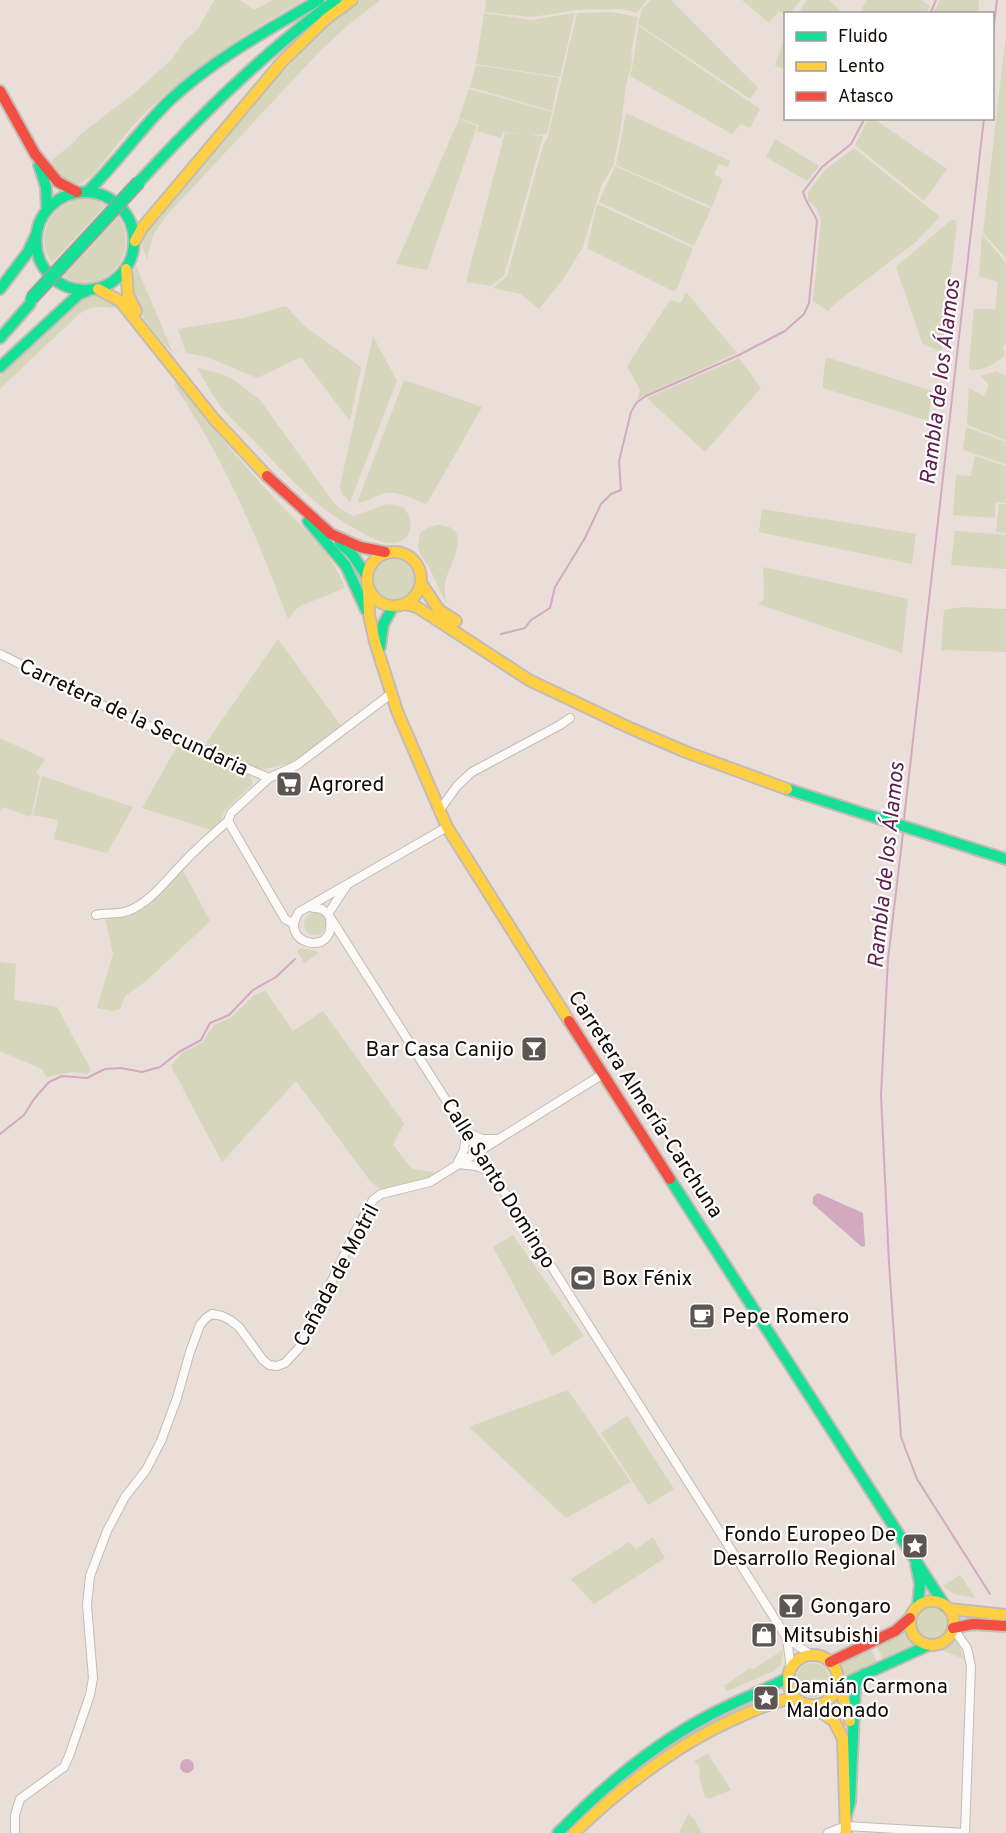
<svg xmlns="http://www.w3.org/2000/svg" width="1006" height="1833" font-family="Overpass,sans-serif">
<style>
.green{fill:#d5d6bc}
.water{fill:#d3a9bf}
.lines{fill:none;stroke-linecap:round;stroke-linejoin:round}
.stream{stroke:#d3a9bf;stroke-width:2}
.street-casing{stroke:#c4bbb6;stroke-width:10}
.fast-casing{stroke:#c4bbb6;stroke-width:14}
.slow-casing{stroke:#c4bbb6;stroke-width:14}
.jam-casing{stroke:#c4bbb6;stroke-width:14}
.street{stroke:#fcfaf9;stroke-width:8}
.fast{stroke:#16e098;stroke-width:10}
.slow{stroke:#ffcf43;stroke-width:10}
.jam{stroke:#f24e42;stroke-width:10}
.fast-bridge-casing{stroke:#b19b9a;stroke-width:15;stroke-linecap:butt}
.fast-bridge{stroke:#16e098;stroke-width:12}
.labels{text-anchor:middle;stroke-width:4.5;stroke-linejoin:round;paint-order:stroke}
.street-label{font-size:21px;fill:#120b08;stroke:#fff}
.poi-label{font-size:21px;fill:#120b08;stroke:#fff;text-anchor:start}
.water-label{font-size:22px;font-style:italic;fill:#5d1c4a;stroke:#fff}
</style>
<rect width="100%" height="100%" fill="#e9ded8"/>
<path class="green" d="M214,0H240L254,10L273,0H303C247,33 196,64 148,110C127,130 110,155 91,177L80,184L66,181L51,161L73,143L82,133L137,91L172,59L185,40L198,29Z
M361,0H380L347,26L320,51L166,216L153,235L147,259L142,247L143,237L279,76L343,12Z
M486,0H647L637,13L622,9L577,10L532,17L485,12Z
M651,0H671L758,88L750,99L638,24L642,9Z
M742,0H801L790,13L785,15L779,11L769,23Z
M806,0H829L843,13H799Z
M867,0H921L930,6L926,13H859Z
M940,0H979L978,13H933Z
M611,12L638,17L631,53L632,62L626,85L620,134L613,166L601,186L583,247L563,279L539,309L521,294L493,288L507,276L543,146L548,136L577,13Z
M484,13L531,20L575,13L560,77L476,64Z
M639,26L760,109L750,128L741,124L732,134L630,76C635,60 635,43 639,26Z
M1006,34V258L983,233Z
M785,36V69L775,66Z
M476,65L559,78L552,111L470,87Z
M469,89L552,112L547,134L528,135L503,132L501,138L477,131L479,125L459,118Z
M626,113L730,161L728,167L719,164L714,174L723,179L712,207L616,165Z
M459,119L477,126L427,270L396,264Z
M868,119H874L947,169L924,201L855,145Z
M505,133L543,136L504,276L491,286L466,282Z
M775,139L819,166L807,181L766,157Z
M854,148L940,217L916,242L838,301L828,311L813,301L821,220L816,207L808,201V192L825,170Z
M615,166L711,209L694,246L599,202Z
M83,199L98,201L106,205L52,263C33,237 52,201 83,199Z
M597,204L693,248L677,288L673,291L587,248Z
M118,215C144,256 99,302 63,275Z
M951,220H955L957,223L942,352L922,343L896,267Z
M982,234L1006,263V344L1003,347L1005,356C993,364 984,371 969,370V364L974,309H995L998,282L979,276Z
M136,266L173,353C152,332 121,297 136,266Z
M686,292L737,353L637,399L640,390L627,366L670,300L681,303Z
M97,296L115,303L116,308C102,306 91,306 79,314L0,389V376L84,299Z
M286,306L304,326L361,367L350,421L301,357L257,378L207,357L186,353L178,329L244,318Z
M373,336L397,381L350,502L342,494L340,486Z
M826,357L932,391L928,421L823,388V379Z
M739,358L761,388L705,452L647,398Z
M197,368L219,373L233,379L260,400L328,495L340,509L354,516L387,504L403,507C416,521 413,543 391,543C376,543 358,530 345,523C311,503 281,469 253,440C243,429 231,419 221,407C212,395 205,381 197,368Z
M996,371L1006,376V440L967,425L969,388L984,396L989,385L981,376Z
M404,380L482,407L429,500L425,504C414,499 398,491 386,493C375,495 368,502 357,503Z
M177,381C207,422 240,461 274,498C302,528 330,548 345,588L298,607L288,619C256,535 225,459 174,385Z
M966,427L1006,442V464L963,450Z
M975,456L1006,466V503L996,502L995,518L953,515L956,475L971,476Z
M999,504H1006V533L996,532Z
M762,509L916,534L912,564L759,532Z
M436,525C478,525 447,566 445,584C444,590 445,597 446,603L429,567L420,554L418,546L420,533L428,528Z
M955,531L1006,535V569L951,565Z
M373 579a21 21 0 1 1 42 0a21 21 0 1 1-42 0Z
M763,567L908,599L902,653L758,604L764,599Z
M962,607L1006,609V652L941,650L944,610Z
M278,639L341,726L291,763L265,769L253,768L207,747L206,743Z
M0,738L45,759L36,773L40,776L31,817L3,807L0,812Z
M179,743L250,774L253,784L225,810L220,821L211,830L142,808Z
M42,776L133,807L107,853L54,839L58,820L33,815Z
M182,869L210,921L146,981L125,996L120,1009L112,1011L97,1008L113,954L105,917H129L173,880Z
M304 924a11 11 0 1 1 22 0a11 11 0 1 1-22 0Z
M301,948L317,951L318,954L304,963L297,951Z
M0,962L16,964L14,1000L57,1007L91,1070L88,1074L72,1072L46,1077L42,1069L0,1051Z
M265,990L293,1031L323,1011L404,1123L393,1145L412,1169L432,1172L434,1175C421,1182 399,1192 383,1189C379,1188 375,1185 371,1182L296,1081L222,1162L171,1066L182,1053L202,1043L214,1025L231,1018L253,996Z
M513,1235L584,1336L552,1356L493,1247Z
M568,1390L631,1482L566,1518L469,1427Z
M627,1416L674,1489L648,1505L601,1433Z
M653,1537L665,1558L594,1604L571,1579L629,1542L636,1549Z
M960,1575L976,1598L954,1594L943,1586Z
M916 1624a16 16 0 1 1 32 0a16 16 0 1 1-32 0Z
M905,1629L908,1639L917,1647L884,1661L876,1645Z
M956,1638L964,1659L941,1650L949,1645Z
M870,1648L878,1663L844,1680L838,1663Z
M783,1650L781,1664L774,1671L727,1691L724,1686L750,1668L752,1670Z
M796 1680a17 17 0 1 1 34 0a17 17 0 1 1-34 0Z
M769,1693L771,1699L738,1712L568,1833H565C607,1789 656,1748 710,1720C729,1710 749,1702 769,1693Z
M839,1695L843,1712L834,1717L823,1708L832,1703Z
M708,1754L731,1790L709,1799L705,1797L700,1780L699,1766L694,1761Z
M688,1814L695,1820L702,1833H679Z"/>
<path class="water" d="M818,1193L863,1213L865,1246L862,1247L813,1204C812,1198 813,1196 818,1193Z
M180 1766a7 7 0 1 1 14 0a7 7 0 1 1-14 0Z"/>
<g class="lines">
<path class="stream" d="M930,14L936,0
M992,40L997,0
M501,634L525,628L531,620L550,608L555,587L585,538L601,504L611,494L621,490L619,461L631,412L637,402L646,396L739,355L785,331L804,314L809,303L817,221C813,210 806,204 803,192L822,167L851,144L865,118
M904,819L984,118
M903,833L888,959L881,1095L889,1263L901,1437L917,1479L990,1594
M0,1134L24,1115L34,1099L49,1082L62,1076L87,1078L105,1069L121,1068L142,1072L160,1067L179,1052L201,1040L210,1023L229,1015L253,990L276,977L295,959"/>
<defs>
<path id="street" d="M0,654L110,709L269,778
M439,811L457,786L472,772L560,725L570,718
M228,821L231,813L269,778L297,765L392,693
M228,821L285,919L294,924
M308,907L322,909L328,914L787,1638L811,1655
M328,914L347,885
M96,915C106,912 118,915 128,911C151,902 167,879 184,862C198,847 213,834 228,821
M330,920C336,958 277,944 299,912L447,827
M469,1133L482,1139H495
M458,1162L464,1150L466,1131
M458,1164L476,1166L492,1172
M787,1638L791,1669
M15,1833V1815L20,1799L64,1767L69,1756L90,1695L93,1678L87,1605L90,1576L107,1531L125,1497L146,1470L161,1441L177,1398L190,1352L200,1325L206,1318L212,1314L222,1316L230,1320L239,1327L263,1360L269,1365L277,1366L285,1363L299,1348L309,1329L354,1234L373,1200L381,1194L430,1182L603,1074
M828,1833L846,1826L965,1833L971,1666L967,1648L953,1628"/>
<path id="fast" d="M39,165L46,187L47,210
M139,182C200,116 263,53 336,0
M36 241a49 49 0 1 1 98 0a49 49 0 1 1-98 0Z
M87,192C117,163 140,129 170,100C214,59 268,30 319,0
M0,289L28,252L36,235
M0,338L30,304L32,298
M0,367L78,295L89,290
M308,521L346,566L366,610
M340,543L352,554L366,575
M380,647L383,625L393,606
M787,789L1006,859
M670,1179L945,1606
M916,1565L920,1583L918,1606
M837,1687L929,1645
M846,1816L850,1802L855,1690L856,1684L864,1674
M558,1833C602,1788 650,1747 706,1717C733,1702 762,1692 789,1677"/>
<path id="slow" d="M135,241L142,228L281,63L327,18L352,0
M126,269L128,295L136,311
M98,289L120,301L214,419L267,476
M367 579a27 27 0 1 1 54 0a27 27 0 1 1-54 0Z
M421,583L439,610L456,621
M368,589L369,615L375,642L397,711L447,827L569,1021
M404,604L417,607L529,680L630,728L686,752L787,789
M910 1623a22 22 0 1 1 44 0a22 22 0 1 1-44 0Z
M949,1609L1006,1615
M788 1680a25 25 0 1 1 50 0a25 25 0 1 1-50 0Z
M836,1691L842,1694L850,1721
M810,1705L834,1721L843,1739L846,1833
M574,1833C623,1786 677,1744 739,1717C757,1709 776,1700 796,1698"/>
<path id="jam" d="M0,91L35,154L58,182L77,192
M267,476L331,534L360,547L385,552
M569,1021L670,1179
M953,1628L973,1624L1006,1626
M830,1662L895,1631L910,1618"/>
</defs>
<use href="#street" class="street-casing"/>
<use href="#fast" class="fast-casing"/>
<use href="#slow" class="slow-casing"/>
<use href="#jam" class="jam-casing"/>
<use href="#street" class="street"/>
<use href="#fast" class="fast"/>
<use href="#slow" class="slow"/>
<use href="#jam" class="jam"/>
<defs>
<path id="fast-bridge" d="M32,298L139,182"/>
</defs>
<use href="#fast-bridge" class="fast-bridge-casing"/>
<use href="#fast-bridge" class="fast-bridge"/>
</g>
<defs>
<symbol id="supermarket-square" viewBox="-11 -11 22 22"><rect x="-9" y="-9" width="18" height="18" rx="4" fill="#5d5551" stroke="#fff"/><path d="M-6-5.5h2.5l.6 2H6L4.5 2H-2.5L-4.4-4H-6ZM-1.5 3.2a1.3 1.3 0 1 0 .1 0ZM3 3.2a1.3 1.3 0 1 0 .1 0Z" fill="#fff"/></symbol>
<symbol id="bar-square" viewBox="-11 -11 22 22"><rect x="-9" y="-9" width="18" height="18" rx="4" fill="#5d5551" stroke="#fff"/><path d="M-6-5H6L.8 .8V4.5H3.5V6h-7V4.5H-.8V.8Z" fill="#fff"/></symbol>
<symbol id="stadium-square" viewBox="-11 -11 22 22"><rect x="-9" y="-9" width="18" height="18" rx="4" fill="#5d5551" stroke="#fff"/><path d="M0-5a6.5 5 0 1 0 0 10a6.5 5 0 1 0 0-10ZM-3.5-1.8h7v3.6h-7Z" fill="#fff"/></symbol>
<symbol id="cafe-square" viewBox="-11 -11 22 22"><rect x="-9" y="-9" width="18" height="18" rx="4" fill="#5d5551" stroke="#fff"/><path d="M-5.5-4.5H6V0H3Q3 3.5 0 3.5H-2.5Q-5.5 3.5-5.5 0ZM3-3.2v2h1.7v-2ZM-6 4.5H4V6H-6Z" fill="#fff"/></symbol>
<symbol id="sight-square" viewBox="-11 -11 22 22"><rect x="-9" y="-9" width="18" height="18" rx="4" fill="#5d5551" stroke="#fff"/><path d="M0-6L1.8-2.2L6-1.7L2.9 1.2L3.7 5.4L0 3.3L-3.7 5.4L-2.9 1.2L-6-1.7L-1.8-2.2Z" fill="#fff"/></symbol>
<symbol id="shop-square" viewBox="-11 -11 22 22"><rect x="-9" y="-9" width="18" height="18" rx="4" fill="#5d5551" stroke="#fff"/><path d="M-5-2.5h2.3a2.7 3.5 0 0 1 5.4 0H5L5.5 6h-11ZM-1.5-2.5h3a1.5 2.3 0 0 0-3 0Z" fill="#fff"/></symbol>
</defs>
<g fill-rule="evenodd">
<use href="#supermarket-square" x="274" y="769" width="30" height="30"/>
<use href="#bar-square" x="519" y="1034" width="30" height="30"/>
<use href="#stadium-square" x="568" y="1263" width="30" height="30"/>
<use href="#cafe-square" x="687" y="1301" width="30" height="30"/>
<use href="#sight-square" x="900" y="1531" width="30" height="30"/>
<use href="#bar-square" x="776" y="1591" width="30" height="30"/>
<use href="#shop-square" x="749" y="1620" width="30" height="30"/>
<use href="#sight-square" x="751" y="1683" width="30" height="30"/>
</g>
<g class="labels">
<g class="street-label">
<text transform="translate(134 717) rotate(25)" y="7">Carretera de la Secundaria</text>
<text transform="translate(646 1104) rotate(57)" y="7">Carretera Almería-Carchuna</text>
<text transform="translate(499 1183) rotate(58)" y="7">Calle Santo Domingo</text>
<text transform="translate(336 1275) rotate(-62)" y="7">Cañada de Motril</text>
</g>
<g class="poi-label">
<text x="308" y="791">Agrored</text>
<text x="514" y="1056" text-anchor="end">Bar Casa Canijo</text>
<text x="602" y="1285">Box Fénix</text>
<text x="722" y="1323">Pepe Romero</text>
<text x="896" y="1541" text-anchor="end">Fondo Europeo De<tspan x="896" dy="24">Desarrollo Regional</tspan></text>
<text x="810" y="1613">Gongaro</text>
<text x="783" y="1642">Mitsubishi</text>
<text x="786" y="1693">Damián Carmona<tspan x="786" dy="24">Maldonado</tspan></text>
</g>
<g class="water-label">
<text transform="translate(939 382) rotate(-83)" y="8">Rambla de los Álamos</text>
<text transform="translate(885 865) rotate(-84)" y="8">Rambla de los Álamos</text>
</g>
</g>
<rect x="784" y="12" width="210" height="108" fill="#ffffff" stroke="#a09d9c" stroke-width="1.5"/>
<rect x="796" y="32" width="30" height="9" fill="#16e098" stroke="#a09d9c" stroke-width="1.5"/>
<text x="838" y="42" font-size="18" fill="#120b08">Fluido</text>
<rect x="796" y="62" width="30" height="9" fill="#ffcf43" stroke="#a09d9c" stroke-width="1.5"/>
<text x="838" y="72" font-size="18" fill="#120b08">Lento</text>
<rect x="796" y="92" width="30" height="9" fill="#f24e42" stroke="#a09d9c" stroke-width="1.5"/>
<text x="838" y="102" font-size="18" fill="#120b08">Atasco</text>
</svg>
